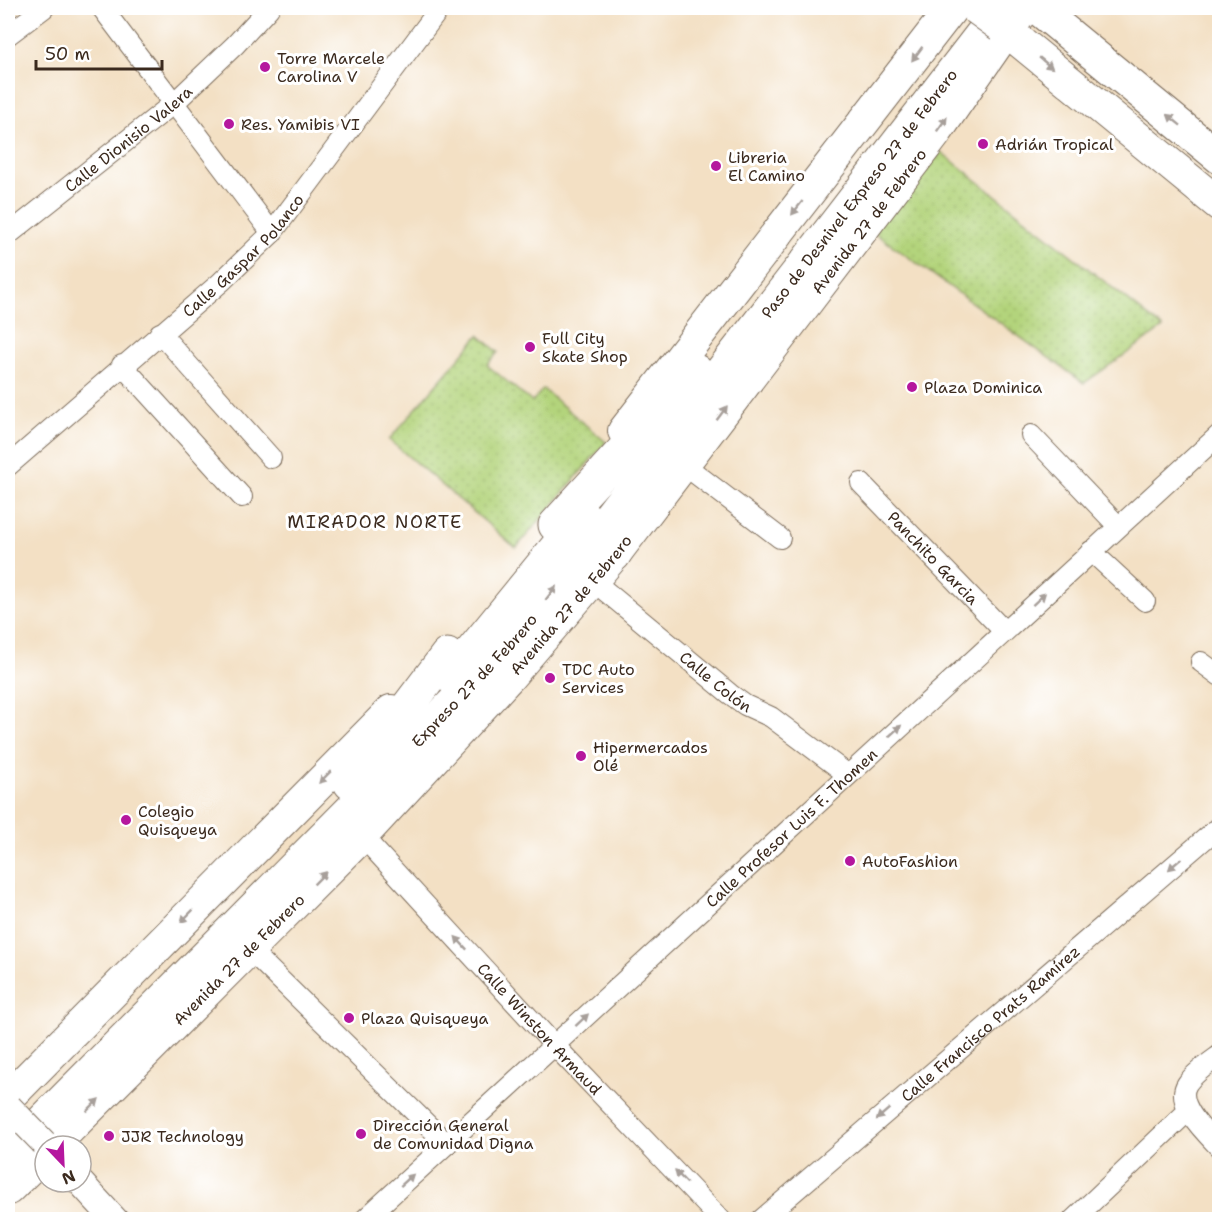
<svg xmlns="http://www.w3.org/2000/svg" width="1227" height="1227" font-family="'Shantell Sans',sans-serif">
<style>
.grass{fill:url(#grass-dots);stroke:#777f4c;stroke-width:1.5}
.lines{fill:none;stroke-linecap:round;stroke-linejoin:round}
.minor-casing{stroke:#7b6a58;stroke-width:22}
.tertiary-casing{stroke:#7b6a58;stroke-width:28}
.primary-casing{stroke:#7b6a58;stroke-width:34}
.motorway-casing{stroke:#7b6a58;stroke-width:35}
.minor{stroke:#fff;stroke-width:20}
.tertiary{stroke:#fff;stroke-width:26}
.primary{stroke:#fff;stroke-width:32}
.motorway{stroke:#fff;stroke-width:33}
.tertiary-bridge-casing{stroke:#7b6a58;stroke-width:28;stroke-linecap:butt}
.primary-bridge-casing{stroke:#7b6a58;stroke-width:34;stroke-linecap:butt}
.tertiary-bridge{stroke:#fff;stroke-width:26}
.primary-bridge{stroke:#fff;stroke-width:32}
.oneway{fill:#a79f9a}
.poi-dot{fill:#b5179e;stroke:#fff;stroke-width:2}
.labels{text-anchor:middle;stroke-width:6;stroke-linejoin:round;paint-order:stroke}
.poi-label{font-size:16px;fill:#3b2a1e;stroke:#fff;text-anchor:start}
.street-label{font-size:16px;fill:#3b2a1e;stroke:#fff}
.neighbourhood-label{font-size:18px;letter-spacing:1.5px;fill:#3b2a1e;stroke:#fff}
</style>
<defs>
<pattern id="grass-dots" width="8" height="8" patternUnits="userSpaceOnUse" patternTransform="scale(1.5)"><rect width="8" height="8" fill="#b3d47b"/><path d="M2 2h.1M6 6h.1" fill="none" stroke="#9bb66a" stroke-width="1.8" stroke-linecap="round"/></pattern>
</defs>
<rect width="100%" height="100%" fill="#fff"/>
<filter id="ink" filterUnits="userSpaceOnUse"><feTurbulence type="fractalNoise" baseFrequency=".0167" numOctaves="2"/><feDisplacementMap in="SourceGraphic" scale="12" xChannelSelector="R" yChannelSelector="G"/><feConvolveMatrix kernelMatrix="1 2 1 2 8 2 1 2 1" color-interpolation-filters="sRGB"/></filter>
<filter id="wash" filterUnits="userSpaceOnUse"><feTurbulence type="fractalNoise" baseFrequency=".008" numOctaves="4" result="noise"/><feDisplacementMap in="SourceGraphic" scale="24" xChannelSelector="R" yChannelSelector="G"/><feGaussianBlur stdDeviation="1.35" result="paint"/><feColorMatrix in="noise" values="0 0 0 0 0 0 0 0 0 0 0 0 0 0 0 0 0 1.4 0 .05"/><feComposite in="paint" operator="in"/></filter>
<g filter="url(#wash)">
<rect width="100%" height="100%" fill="#f3e0c4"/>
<path class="grass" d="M941,152L1163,328L1084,383L872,231Z
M479,335L498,352L487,365L532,402L543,389L606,442L516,548L389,440Z"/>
</g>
<g filter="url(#ink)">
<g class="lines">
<defs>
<g id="minor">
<path d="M102,8L272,233"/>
<path d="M8,35L44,8"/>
<path id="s1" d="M8,235L174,103L235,45L269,8"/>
<path d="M160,333L271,458"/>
<path d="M122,365L242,497"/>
<path d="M1031,435L1118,526"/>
<path d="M683,464L780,538"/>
<path id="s2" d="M8,466L221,282L272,233L440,8"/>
<path id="s3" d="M861,483L1004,631"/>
<path d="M1091,551L1145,601"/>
<path id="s4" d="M592,580L730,694L745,705L771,717L847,774"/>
<path d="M1201,662L1220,676"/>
<path id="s5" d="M362,836L555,1046L721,1220"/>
<path d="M249,949L447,1144"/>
<path d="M1220,1055C1209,1063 1194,1073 1187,1084C1174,1104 1207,1134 1220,1148"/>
<path id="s6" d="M364,1220L1220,434"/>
<path id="s7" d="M761,1220L1220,826"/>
<path d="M1073,1220L1188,1111"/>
</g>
<path id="tertiary" d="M80,1182L115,1220"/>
<g id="primary">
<path d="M1037,8L1220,158"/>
<path d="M1001,26L1220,205"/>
<path d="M624,431L952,8"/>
<path d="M8,1098L391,711"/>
<path id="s8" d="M52,1146L362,836L509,677L614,555L935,134L1006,31L1025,8"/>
<path d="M8,1189L45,1153"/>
</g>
<g id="motorway">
<path d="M555,525L696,371"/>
<path d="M614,555L649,494"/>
<path d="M449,676L472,651L583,515"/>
<path d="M350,783L447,655"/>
<path id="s9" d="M8,1156L370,791L519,634L1002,8"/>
</g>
</defs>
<use href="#minor" class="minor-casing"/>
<use href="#tertiary" class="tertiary-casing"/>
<use href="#primary" class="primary-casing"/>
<use href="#motorway" class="motorway-casing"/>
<use href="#minor" class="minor"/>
<use href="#tertiary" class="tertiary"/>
<use href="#primary" class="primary"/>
<use href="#motorway" class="motorway"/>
<defs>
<path id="tertiary-bridge" d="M9,1107L44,1143"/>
<path id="primary-bridge" d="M976,8L1001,26"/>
</defs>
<use href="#tertiary-bridge" class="tertiary-bridge-casing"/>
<use href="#primary-bridge" class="primary-bridge-casing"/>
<use href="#tertiary-bridge" class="tertiary-bridge"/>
<use href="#primary-bridge" class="primary-bridge"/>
</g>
<defs><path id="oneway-solid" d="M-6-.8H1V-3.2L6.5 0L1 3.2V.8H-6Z" transform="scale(1.5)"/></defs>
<g class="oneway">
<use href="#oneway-solid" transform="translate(917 54) rotate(127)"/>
<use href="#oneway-solid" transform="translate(1046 63) rotate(40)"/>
<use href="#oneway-solid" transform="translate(1174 120) rotate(-141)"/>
<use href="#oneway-solid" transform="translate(942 124) rotate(-55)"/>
<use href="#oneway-solid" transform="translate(797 208) rotate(128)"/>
<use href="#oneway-solid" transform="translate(722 413) rotate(-53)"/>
<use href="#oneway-solid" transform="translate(551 593) rotate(-52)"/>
<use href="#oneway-solid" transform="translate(1039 599) rotate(-43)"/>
<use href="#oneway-solid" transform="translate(895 731) rotate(-42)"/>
<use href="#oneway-solid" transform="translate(325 777) rotate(135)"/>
<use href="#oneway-solid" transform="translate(1175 864) rotate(139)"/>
<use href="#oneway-solid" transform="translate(320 878) rotate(-45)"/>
<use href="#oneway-solid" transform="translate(187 916) rotate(135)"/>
<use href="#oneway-solid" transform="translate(461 943) rotate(-133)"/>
<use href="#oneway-solid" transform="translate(582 1020) rotate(-43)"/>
<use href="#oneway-solid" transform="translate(93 1105) rotate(-45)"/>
<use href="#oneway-solid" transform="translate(883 1114) rotate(139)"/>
<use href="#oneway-solid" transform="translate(681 1177) rotate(-134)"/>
<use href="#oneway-solid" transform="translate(407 1180) rotate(-42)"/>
</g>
</g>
<g class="poi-dot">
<circle cx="265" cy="67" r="6"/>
<circle cx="229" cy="124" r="6"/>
<circle cx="983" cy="144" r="6"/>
<circle cx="716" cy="166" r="6"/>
<circle cx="530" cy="347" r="6"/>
<circle cx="912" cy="387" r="6"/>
<circle cx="550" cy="678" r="6"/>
<circle cx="581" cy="756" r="6"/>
<circle cx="126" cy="820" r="6"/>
<circle cx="850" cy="861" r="6"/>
<circle cx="349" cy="1018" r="6"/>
<circle cx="361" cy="1134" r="6"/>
<circle cx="109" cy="1136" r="6"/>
</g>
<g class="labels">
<g class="poi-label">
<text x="277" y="64">Torre Marcele<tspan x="277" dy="18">Carolina V</tspan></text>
<text x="241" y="130">Res. Yamibis VI</text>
<text x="995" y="150">Adrián Tropical</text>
<text x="728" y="163">Libreria<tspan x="728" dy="18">El Camino</tspan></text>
<text x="542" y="344">Full City<tspan x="542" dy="18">Skate Shop</tspan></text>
<text x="924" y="393">Plaza Dominica</text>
<text x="562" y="675">TDC Auto<tspan x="562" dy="18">Services</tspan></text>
<text x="593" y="753">Hipermercados<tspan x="593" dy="18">Olé</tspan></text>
<text x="138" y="817">Colegio<tspan x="138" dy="18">Quisqueya</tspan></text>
<text x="862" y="867">AutoFashion</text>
<text x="361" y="1024">Plaza Quisqueya</text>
<text x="373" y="1131">Dirección General<tspan x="373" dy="18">de Comunidad Digna</tspan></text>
<text x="121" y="1142">JJR Technology</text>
</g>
<g class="street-label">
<text dy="6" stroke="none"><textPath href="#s1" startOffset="154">Calle Dionisio Valera</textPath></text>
<text dy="6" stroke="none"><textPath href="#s9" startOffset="1287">Paso de Desnivel Expreso 27 de Febrero</textPath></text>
<text dy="6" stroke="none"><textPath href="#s8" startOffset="1236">Avenida 27 de Febrero</textPath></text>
<text dy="6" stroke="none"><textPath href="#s2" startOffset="316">Calle Gaspar Polanco</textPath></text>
<text dy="6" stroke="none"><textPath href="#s3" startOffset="104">Panchito Garcia</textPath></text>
<text dy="6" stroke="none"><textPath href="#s8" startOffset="750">Avenida 27 de Febrero</textPath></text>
<text dy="6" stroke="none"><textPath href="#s9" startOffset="666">Expreso 27 de Febrero</textPath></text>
<text dy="6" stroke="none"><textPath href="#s4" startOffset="160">Calle Colón</textPath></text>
<text dy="6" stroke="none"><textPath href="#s6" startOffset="580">Calle Profesor Luis F. Thomen</textPath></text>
<text dy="6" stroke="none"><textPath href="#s8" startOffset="264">Avenida 27 de Febrero</textPath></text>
<text dy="6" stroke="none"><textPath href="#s7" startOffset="302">Calle Francisco Prats Ramírez</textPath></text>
<text dy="6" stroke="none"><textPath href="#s5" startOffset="262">Calle Winston Armaud</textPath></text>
</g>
<g class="neighbourhood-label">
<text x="375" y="528">MIRADOR NORTE</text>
</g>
</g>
<rect width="1227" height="1227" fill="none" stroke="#fff" stroke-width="30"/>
<g transform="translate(63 1164) rotate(157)"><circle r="28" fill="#ffffff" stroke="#b1aaa5" stroke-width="1.5"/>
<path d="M0-4.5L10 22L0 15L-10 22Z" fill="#b5179e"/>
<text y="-9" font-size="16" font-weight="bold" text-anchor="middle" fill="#3b2a1e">N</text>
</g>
<path d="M36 60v9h126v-9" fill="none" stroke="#3b2a1e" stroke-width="3"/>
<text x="45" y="60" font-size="18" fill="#3b2a1e" stroke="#ffffff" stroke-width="4.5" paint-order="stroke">50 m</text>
</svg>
